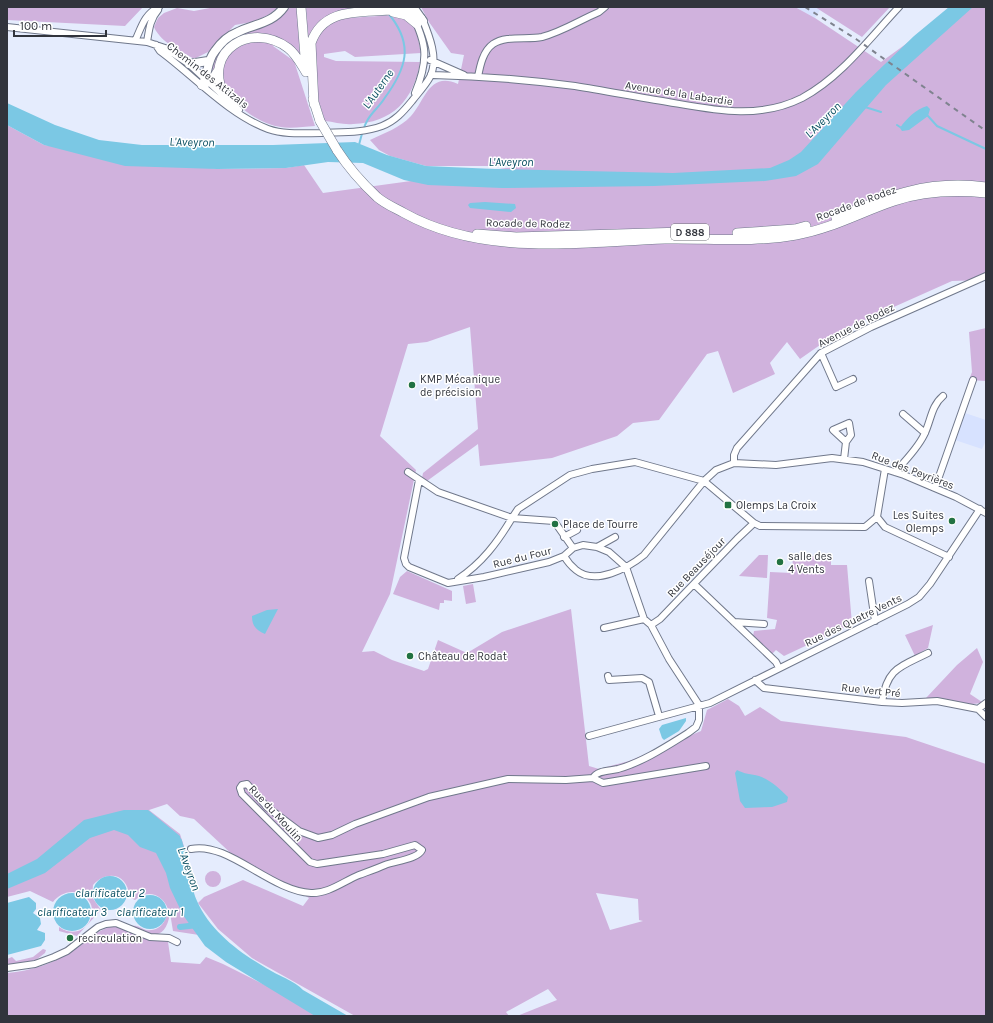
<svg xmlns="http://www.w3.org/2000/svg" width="993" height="1023" font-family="Karla,sans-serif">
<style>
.built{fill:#d7e2ff}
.green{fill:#d0b2dd;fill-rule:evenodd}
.water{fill:#7bc8e4}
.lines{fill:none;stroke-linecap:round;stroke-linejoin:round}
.stream{stroke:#7bc8e4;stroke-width:2}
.canal{stroke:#7bc8e4;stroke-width:6}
.minor-casing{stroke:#70788b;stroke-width:8}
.major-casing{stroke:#70788b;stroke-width:10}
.highway-casing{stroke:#70788b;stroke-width:10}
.minor{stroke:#fff;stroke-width:6}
.major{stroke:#fff;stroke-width:8}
.highway{stroke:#fff;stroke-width:9}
.rail{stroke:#7f838f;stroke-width:2;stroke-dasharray:5 5;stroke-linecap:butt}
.highway-bridge-casing{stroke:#70788b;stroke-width:10;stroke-linecap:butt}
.highway-bridge{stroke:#fff;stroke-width:9}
.poi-dot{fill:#227242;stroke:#fff;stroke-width:1.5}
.labels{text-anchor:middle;stroke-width:3;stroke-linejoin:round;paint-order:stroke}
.shield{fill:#fff;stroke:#6f7176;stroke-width:1}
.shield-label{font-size:10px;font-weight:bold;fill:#31343c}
.street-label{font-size:11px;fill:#31343c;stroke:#fff}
.poi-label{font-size:11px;fill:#31343c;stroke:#fff;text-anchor:start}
.water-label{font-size:12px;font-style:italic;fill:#0a4f62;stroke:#fff}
</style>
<rect width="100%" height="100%" fill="#e5ecfd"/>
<path class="built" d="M795,7H815L820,10L815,18Z
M962,412L986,420V441L982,449L952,439Z"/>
<path class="green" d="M7,7H143L125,26L7,20Z
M215,7H279L268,15L252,22L235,25L208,52L194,59C180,50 161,43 154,27L158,18L164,13L177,8L194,11Z
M287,7H297L300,56L278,38L237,41L210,77L213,60L227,41Z
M306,7H402L340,11C326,15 313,26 308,40Z
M421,7H795L815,18L881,62L921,33L961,7H986V280L952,281L840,331L800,359L787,342L770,363L775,374L733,393L718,351L707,354L659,420L633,423L617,436L552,458L480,466L478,444L427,481L422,478L423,473L478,429L470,327L427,342L408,344L380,436L416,470L390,594L362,652L374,651L392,660L424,671L428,669L438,640L467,653L502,632L571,609L589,766L599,769L629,761L701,731L707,710L728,699L739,706L745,716L760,707L781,721L906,737L986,764V1016H517L557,1000L548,989L506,1012L509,1016H355L252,958L218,929L198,903L204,897L243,880L303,906L309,898L236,858L194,819L180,816L167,804L149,810L180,834L190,865L199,935L173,931L170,913C166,940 151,939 131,926C138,925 140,928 146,930C160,932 167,921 168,909C162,894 148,889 135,900L129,897C129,874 107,869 93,885L92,897L101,910L77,936L59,931V927C87,946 107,903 78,893C68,890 59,895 53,902L30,891L7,897V125L44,145L217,169L286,168L304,165L323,193L521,166H426L390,156L379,150L370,140C384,133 400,128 411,116C425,101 429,71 458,84L464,55L451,53L429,22ZM596,893L638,899L639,920L643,921L610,930Z
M815,7H890L862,37Z
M394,15L405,16L416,30L421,53L355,57L345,51L324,54V57L336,61L420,62C414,100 392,123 353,124C344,125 334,122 325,121L317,96L313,68L316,37L333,19Z
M255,41L275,43L273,46L294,61L315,126C299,127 284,130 269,124C228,109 194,57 255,41Z
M986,328V381L969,380L972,372L969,332Z
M759,555H768L767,578L739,576Z
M793,555L831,557V565H847L852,624L784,656L776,650L772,654L753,636L754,631L775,629L777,620L767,618L770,572L792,573Z
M407,571L452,591V601L444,600V603H440L439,610L393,594L400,577Z
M473,584L476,602L466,604L463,586Z
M933,625L928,648L915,656L905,635Z
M977,648L983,662L970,694L982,702C972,708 939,698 926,698L957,665Z
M205 879a8 8 0 1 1 16 0a8 8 0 1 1-16 0Z
M114,926C132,926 150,939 168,942L171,962L200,964L206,957L223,964L327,1016H7V973C31,971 55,963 74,950C90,939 96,930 114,926Z
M43,949L46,950L45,953L36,960L7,965V959L12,957L16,961L33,957Z"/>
<path class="water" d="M949,7H973L886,85L818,164L796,176L765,181L654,186L502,188L428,185L404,180L363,163L328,162L286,168L217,169L125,166L44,145L7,125V103L55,125L99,140L142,145H273L355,142L387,155L426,166L495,169L673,173L770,168L789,160L801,152L856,92L914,36Z
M927,106L930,109L928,116L909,130L902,131L900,128C906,119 916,109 927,106Z
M485,202L515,204L516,208L511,212L470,208L468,205L470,203Z
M278,609L265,634C256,630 252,626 252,616L267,610Z
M686,718V721L679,731L664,740L662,738L659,729L662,725Z
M737,770C744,774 751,774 759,776C771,780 780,789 788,797L787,802L772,807L745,808L740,801L735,773Z
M124,810H148L180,836L181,844L178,846L182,861L187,863C190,875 192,890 197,901C210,931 239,952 266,968C277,975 295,981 303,990L348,1016H315L226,962L205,946L183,915L170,888L166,873L156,853L140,847L128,835L114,830L90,838L45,873L7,889V874L37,859L84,820Z
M93 893a17 17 0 1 1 34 0a17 17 0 1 1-34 0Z
M53 912a19 19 0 1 1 38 0a19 19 0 1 1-38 0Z
M133 912a17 17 0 1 1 34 0a17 17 0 1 1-34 0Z
M29,897L36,903V909L33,913L40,918L41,924L37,930L45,933V940L41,946L7,955V903Z"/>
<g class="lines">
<path class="stream" d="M865,107L881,112
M928,116L937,126L986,149
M897,125L900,127
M359,145C361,137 363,128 367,121C371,113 379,107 384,99C406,69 415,45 388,13"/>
<path class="canal" d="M176,838L179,841L187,869
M180,927L198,925"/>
<defs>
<path id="minor" d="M409,7C425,42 431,55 415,93
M7,27L147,42L165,48L189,64L239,110
M136,39C142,25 145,14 159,7
M147,42C149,30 150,19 158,10
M156,45L160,51C194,76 228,114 268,129C285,135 304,133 322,133C342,132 363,133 382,126C395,121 403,112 412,101C418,93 425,86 430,77C439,59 429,35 422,18
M430,60L464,75
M431,74L433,75C480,76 529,80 575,86C606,91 637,97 668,102C714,110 758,120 802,98C841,77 869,39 899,7
M478,77C480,66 483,51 493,44C506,35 527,40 542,37C562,32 580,20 599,12L605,7
M821,353L836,387L853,379
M903,414L925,433
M844,459L846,442L833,430L849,423L851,435L846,442
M734,463V455L737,448L821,353L871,327L986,276
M408,472L438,492L512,518L518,509L570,475L592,469L635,462L704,481L754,523L760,526L865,527L877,517L885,469
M895,472C906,460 917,449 924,435C931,421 931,406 943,396
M419,480L404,558L406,564L409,567L448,583L484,577L549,562L564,556L573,548L583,545L597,547L609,552L626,567
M935,488L973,380
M877,517L885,527L949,557
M564,537L577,530
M597,547L615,537
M564,556C567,561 571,566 576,570C595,586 628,568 644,555L704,481L716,470L734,463L776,465L832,458L863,462L904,475L956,497L986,513
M458,579C482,563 497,543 512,518L554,521L573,548
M869,581L875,621
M694,584L776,662L779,668
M734,622L764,624
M651,625L660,619L737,539L754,523
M604,628L644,619
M608,676L609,680L642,678L649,682L659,716
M755,680L764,688L882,702L902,703L937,701L978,709L986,703
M882,702C887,668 900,667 928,653
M978,709L986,717
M589,736L710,703L908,604L919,597L930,584L980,509
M593,778C597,770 610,771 618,769C643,762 667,746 688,733L696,727L699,720V705L669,659L651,625L644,619L626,567
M593,778L603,783L706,766
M191,849C228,841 270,891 311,893C328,894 344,881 359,875C367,872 376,869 385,865C395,861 418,859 422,850L415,845L383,854L317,864L310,862L242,794L240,788L242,785L247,784L267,807L299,831L318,838L332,835L355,824L429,797L508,779L566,780L593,778
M7,968L35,964L54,957L67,951L98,927L106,924L116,923L150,937L169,938L177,942"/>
<path id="major" d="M413,7L423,21
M189,64L208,61
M202,85C209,74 206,62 215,51C220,44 228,36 236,33C253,24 272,24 284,7"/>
<path id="highway" d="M301,7L306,69
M393,12L406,15L417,24
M202,85L213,79L218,71
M224,95C202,50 252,21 288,48C296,54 301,64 306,72
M313,99L320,121
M314,104L311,43C326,0 374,17 410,7
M337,150C348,167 362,183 377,197C385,204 395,208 404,213C483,257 578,242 665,239C708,238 753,243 796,235C831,229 861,212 894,201C924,191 955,190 986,193
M836,218C887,196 928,179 986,187
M737,233L795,229L806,226
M477,234L516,237L684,232"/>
</defs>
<use href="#minor" class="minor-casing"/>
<use href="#major" class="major-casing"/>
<use href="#highway" class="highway-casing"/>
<use href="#minor" class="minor"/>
<use href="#major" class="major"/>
<use href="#highway" class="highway"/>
<path class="rail" d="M805,7L856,39L986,131"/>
<defs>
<path id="highway-bridge" d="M320,121L337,150"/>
</defs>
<use href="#highway-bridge" class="highway-bridge-casing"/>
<use href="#highway-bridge" class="highway-bridge"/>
</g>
<g class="poi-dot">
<circle cx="412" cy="385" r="4"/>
<rect x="724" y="501" width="8" height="8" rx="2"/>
<circle cx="952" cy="521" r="4"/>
<circle cx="555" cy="524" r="4"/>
<circle cx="780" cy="562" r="4"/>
<circle cx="410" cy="656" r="4"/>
<circle cx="70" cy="938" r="4"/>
</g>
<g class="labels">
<rect class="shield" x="671" y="224" width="38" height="16" rx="3"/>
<g class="shield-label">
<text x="690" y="236">D 888</text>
</g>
<g class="street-label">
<text transform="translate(208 75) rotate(38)" y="4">Chemin des Attizals</text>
<text transform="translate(679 93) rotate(9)" y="4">Avenue de la Labardie</text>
<text transform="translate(856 203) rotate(-20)" y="4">Rocade de Rodez</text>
<text transform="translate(528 223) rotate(1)" y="4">Rocade de Rodez</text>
<text transform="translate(856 325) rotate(-27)" y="4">Avenue de Rodez</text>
<text transform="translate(913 470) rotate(21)" y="4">Rue des Peyrières</text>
<text transform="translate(522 557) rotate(-14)" y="4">Rue du Four</text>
<text transform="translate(696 567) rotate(-46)" y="4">Rue Beauséjour</text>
<text transform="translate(853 620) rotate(-26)" y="4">Rue des Quatre Vents</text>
<text transform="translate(871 690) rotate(6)" y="4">Rue Vert Pré</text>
<text transform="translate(276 813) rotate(47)" y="4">Rue du Moulin</text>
</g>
<g class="poi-label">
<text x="420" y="383">KMP Mécanique<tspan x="420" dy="13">de précision</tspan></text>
<text x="736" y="509">Olemps La Croix</text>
<text x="944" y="519" text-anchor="end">Les Suites<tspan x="944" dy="13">Olemps</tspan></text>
<text x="563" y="528">Place de Tourre</text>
<text x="788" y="560">salle des<tspan x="788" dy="13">4 Vents</tspan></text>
<text x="418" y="660">Château de Rodat</text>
<text x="78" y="942">recirculation</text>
</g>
<g class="water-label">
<text transform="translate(378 89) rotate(-55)" y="4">L'Auterne</text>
<text transform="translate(823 120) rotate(-45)" y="4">L'Aveyron</text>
<text transform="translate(192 142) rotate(1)" y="4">L'Aveyron</text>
<text x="511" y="166">L'Aveyron</text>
<text transform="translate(189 869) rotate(70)" y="4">L'Aveyron</text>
<text x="110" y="897">clarificateur 2</text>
<text x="72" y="916">clarificateur 3</text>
<text x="150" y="916">clarificateur 1</text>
</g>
</g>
<rect width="993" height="1023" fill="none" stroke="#31343c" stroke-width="16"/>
<path d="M14 30v6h92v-6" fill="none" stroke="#31343c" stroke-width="2"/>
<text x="20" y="30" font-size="12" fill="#31343c" stroke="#ffffff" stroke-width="3" paint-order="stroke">100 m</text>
</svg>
